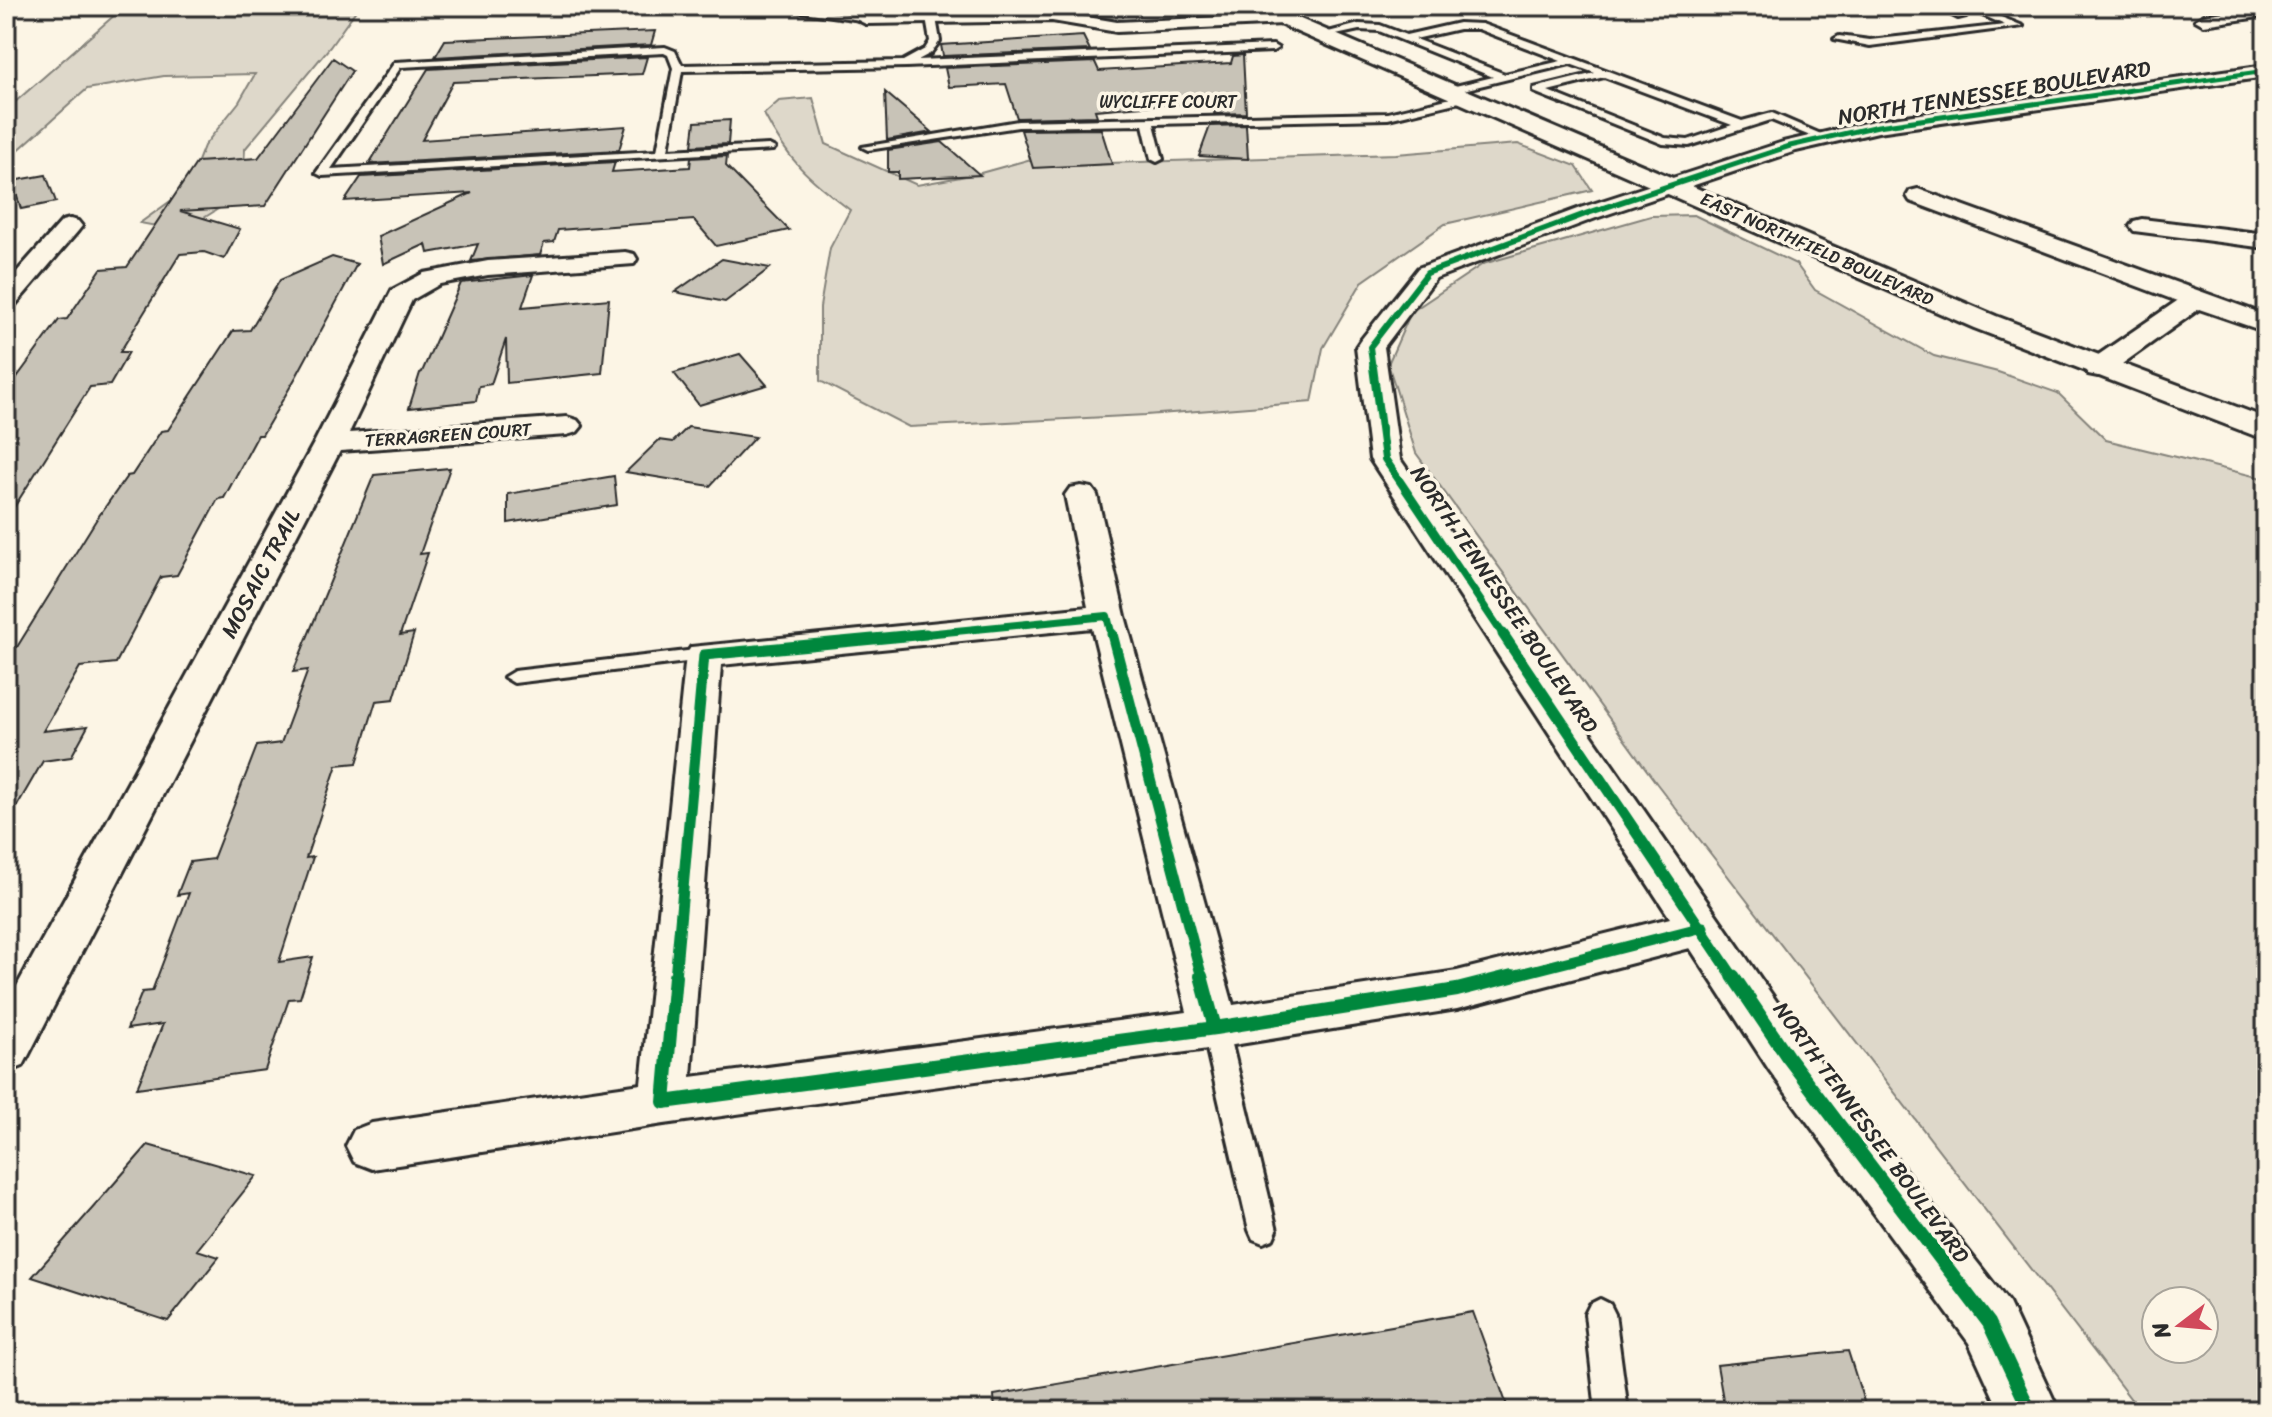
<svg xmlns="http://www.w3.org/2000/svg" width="2272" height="1417" font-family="Sriracha,sans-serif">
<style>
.green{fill:#ded8ca;stroke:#84827a;stroke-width:2;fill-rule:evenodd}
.building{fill:#c8c3b7;stroke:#2b2b2b;stroke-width:2}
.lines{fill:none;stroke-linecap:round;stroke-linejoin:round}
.service-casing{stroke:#2b2b2b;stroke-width:6}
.minor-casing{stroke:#2b2b2b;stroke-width:6}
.secondary-casing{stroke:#2b2b2b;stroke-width:6}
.service{fill:#fcf5e5;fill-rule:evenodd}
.minor{fill:#fcf5e5;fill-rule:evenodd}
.secondary{fill:#fcf5e5;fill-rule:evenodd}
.cycleway-far4-casing{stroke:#fcf5e5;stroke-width:8}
.cycleway-far3-casing{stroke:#fcf5e5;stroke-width:9}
.cycleway-far2-casing{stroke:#fcf5e5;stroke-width:12}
.cycleway-far1-casing{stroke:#fcf5e5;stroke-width:16}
.cycleway-casing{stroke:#fcf5e5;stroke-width:19}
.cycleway-far4{stroke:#00873e;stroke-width:5}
.cycleway-far3{stroke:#00873e;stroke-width:6}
.cycleway-far2{stroke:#00873e;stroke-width:8}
.cycleway-far1{stroke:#00873e;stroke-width:11}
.cycleway{stroke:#00873e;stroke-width:14}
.labels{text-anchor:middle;stroke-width:7;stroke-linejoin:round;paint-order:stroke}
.far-street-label{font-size:18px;fill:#2b2b2b;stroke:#fcf5e5}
.street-label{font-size:22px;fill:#2b2b2b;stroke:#fcf5e5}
</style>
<rect width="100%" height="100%" fill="#fcf5e5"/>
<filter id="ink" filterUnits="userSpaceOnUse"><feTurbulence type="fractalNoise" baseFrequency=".0125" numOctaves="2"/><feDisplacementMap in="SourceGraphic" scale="16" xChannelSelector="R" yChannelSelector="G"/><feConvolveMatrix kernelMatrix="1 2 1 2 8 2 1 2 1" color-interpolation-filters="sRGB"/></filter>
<g filter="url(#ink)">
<path class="green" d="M125,6H359L330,47L245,149L242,194L183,231L140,223L187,189L204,146L239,102L255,74L164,76L87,89L6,161V110Z
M870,6H1209L1210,7L1203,17L1139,22L1074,13Z
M813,98L826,144L917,185L977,174L1031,159L1108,163L1396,154L1518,144L1576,166L1592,190L1445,224L1362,282L1323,348L1312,402L1146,415L909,427L820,381V307L830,248L850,210C808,178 788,161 764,114L779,101Z
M1694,215L1796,264L1815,290L1934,356L1998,372L2058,393L2106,440L2266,479V1411H2140L1657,784L1416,453L1388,364L1411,312L1483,264L1651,216ZM2156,1301H2204V1349H2156Z"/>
<path class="building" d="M655,31L651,45L435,57L445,40Z
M1083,36L1090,50L943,56L941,45Z
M1243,55L1246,113L1214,114L1217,105L1166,104L1095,110L1097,116L1017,118L1006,84L949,87L945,68L1095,62L1099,71L1231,63L1233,56Z
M647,57L642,74L453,82L422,140L626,126L619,150L369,164L428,69Z
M333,58L352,71L265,206L180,211L240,229L224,259L204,252L180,254L120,352H129L110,385L90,387L6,520V389L12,380H15L59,320L67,319L101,269L127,267L197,162L258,158Z
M885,92L932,132L887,140Z
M730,120L728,144L692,146L695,122Z
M1246,125L1248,159L1199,156L1210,126Z
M1101,129L1112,164L1033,168L1021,130Z
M942,142L980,175L898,179V172H888V150Z
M727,156L726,166L789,230L716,246L694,220L558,230L554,242L544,243L540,255L471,261L478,244L428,253L426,244L383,264L378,236L472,193L345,201L361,177L615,162L612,172L690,167L691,158Z
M46,175L56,202L21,209L12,181Z
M332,257L357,264L296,377L262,435H258L224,498L218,499L177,575L161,577L116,663L80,667L43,731L88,726L71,757L43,761L6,825V648L17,647L96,520L127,476L132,475L161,431L168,430L233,331L250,330L280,280Z
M722,259L770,268L725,302L675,292Z
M533,275L522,307L609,299L602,373L507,383L506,339L491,384L479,386L476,401L409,408L420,373L422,372L461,283Z
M740,354L767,385L699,405L674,373Z
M688,427L755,437L710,486L626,472L659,440L673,442Z
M450,468L420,554L428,553L400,635L414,633L394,699L376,701L357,763L337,765L306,858L313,857L279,962L313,957L300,998L289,999L265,1070L137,1088L163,1024L127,1029L142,992L152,991L189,893L177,895L190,862L213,859L257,746L281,743L308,670L293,672L374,475Z
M614,476L617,505L508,523V494Z
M148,1145L256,1176L197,1250L219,1257L168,1321L32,1277Z
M1473,1312L1509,1411H995L994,1395Z
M1848,1351L1867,1411H1725L1717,1365Z"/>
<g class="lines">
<defs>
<path id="service" d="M759,6H787L866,17L861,20Z
M1934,6H1946L1966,16L1958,18Z
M1962,6H1974L2023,26L1870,46L1834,39L1839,36L1870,40L2005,25Z
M931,15L936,18L940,41L931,53L918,60L1273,45L1278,48L1273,51L906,67L682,71L668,150L769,145L775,148L773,150L322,176L316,173L395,62L665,47L675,51L682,65L903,61L925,49L930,41L926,18ZM664,53L668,55L673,68L657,151L331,169L401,67Z
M1459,23L1482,24L1742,121L1772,113L1830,138L1820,140L1771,120L1689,146L1663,144L1534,92V88L1595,73L1570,64L1451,93L1446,90L1447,88L1493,77L1379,31L1359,30L1322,38L1317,35L1359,24L1380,25L1406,35ZM1459,29H1478L1561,61L1505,74L1415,39ZM1604,77L1732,125L1688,140L1665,138L1548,91Z
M1468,94L1473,97L1472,99L1388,119L1154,124L1163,159L1157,162L1151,159L1143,125L1018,127L868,150L862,147L1018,121L1388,113Z
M704,649L711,651L714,655L711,659L514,683L504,677L514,671Z
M1215,1018L1224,1021L1228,1028L1277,1230L1273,1239L1263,1243L1253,1239L1249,1230L1202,1028L1206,1021Z
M1600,1299L1610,1304L1615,1314L1628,1411H1596L1585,1314L1590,1304Z"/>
<path id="minor" d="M2266,6V16L2204,25L2195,20L2204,15Z
M1052,11L1117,22L1284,14L1293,19L1284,24L1117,32L1052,21L866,24L852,17L861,12Z
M2266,65V77L1878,132L1796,151L1596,218L1436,278L1384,347L1400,459L1804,1041L2009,1303L2059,1411H2000L1969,1343L1770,1071L1690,948L1457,1009L1215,1048L664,1124L372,1169L354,1162L346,1146L354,1130L372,1123L641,1084L686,655L691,647L1088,607L1065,495L1070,488L1081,486L1092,488L1097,495L1125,616L1233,1005L1457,971L1670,918L1370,459L1356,347L1360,341L1418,268L1580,208L1783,142L1878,120ZM1092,628L1187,1012L691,1077L721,665Z
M1918,189L2266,315V332L2199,309L2108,374L2098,376L2088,374L2084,368L2088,362L2177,301L1910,201L1907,196L1910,191Z
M70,219L78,221L82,226L78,231L15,305L6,308V284L62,221Z
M2142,219L2266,234V248L2134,231L2130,226L2134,221Z
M625,252L634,254L637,259L634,264L488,275L440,284L412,300L349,433L567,417L577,420L582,426L577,432L567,435L340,451L23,1066L6,1073V1006L314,443L392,290L424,273L488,261Z"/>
<path id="secondary" d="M1227,6H1259L1291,15L1996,316L2266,418V440L1974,328L1277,23L1230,10Z"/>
</defs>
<use href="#service" class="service-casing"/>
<use href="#minor" class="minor-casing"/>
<use href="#secondary" class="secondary-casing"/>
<use href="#service" class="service"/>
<use href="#minor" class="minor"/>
<use href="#secondary" class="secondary"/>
<defs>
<path id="cycleway-far4" d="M1741,162L1790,146L1878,126L2266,71"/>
<path id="cycleway-far3" d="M1373,369L1370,347L1427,273L1588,213L1747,160"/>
<path id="cycleway-far2" d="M1373,367L1385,459L1504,636
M905,636L1107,616L1112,636"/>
<path id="cycleway-far1" d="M1112,634L1202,978
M1503,634L1734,978
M675,978L704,655L926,634
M1504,978L1703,927"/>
<path id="cycleway" d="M675,976L664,1102L1215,1028
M1201,976L1215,1028
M1733,976L1787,1056L1989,1323L2030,1411
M1215,1028L1457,990L1512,976"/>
</defs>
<use href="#cycleway-far4" class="cycleway-far4-casing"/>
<use href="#cycleway-far3" class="cycleway-far3-casing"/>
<use href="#cycleway-far2" class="cycleway-far2-casing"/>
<use href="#cycleway-far1" class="cycleway-far1-casing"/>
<use href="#cycleway" class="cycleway-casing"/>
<use href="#cycleway-far4" class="cycleway-far4"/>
<use href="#cycleway-far3" class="cycleway-far3"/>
<use href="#cycleway-far2" class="cycleway-far2"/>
<use href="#cycleway-far1" class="cycleway-far1"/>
<use href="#cycleway" class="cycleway"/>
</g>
</g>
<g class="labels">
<g class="far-street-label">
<text x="1168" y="108">WYCLIFFE COURT</text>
<text transform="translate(1817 249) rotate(24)" y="6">EAST NORTHFIELD BOULEVARD</text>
<text transform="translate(448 435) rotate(-4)" y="6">TERRAGREEN COURT</text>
</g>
<g class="street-label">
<text transform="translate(1994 92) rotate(-9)" y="8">NORTH TENNESSEE BOULEVARD</text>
<text transform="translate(260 573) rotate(-62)" y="8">MOSAIC TRAIL</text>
<text transform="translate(1505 599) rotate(56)" y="8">NORTH TENNESSEE BOULEVARD</text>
<text transform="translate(1872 1132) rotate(54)" y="8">NORTH TENNESSEE BOULEVARD</text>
</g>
</g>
<rect width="2272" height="1417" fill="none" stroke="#fcf5e5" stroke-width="32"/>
<rect x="16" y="16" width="2240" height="1385" fill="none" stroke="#2b2b2b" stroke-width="3" filter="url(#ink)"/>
<g transform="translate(2180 1325) rotate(254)"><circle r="38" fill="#fcf5e5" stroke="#a8a49b" stroke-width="2"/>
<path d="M0-6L14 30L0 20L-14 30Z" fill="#d1495b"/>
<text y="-12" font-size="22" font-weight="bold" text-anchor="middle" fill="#2b2b2b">N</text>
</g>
</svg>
